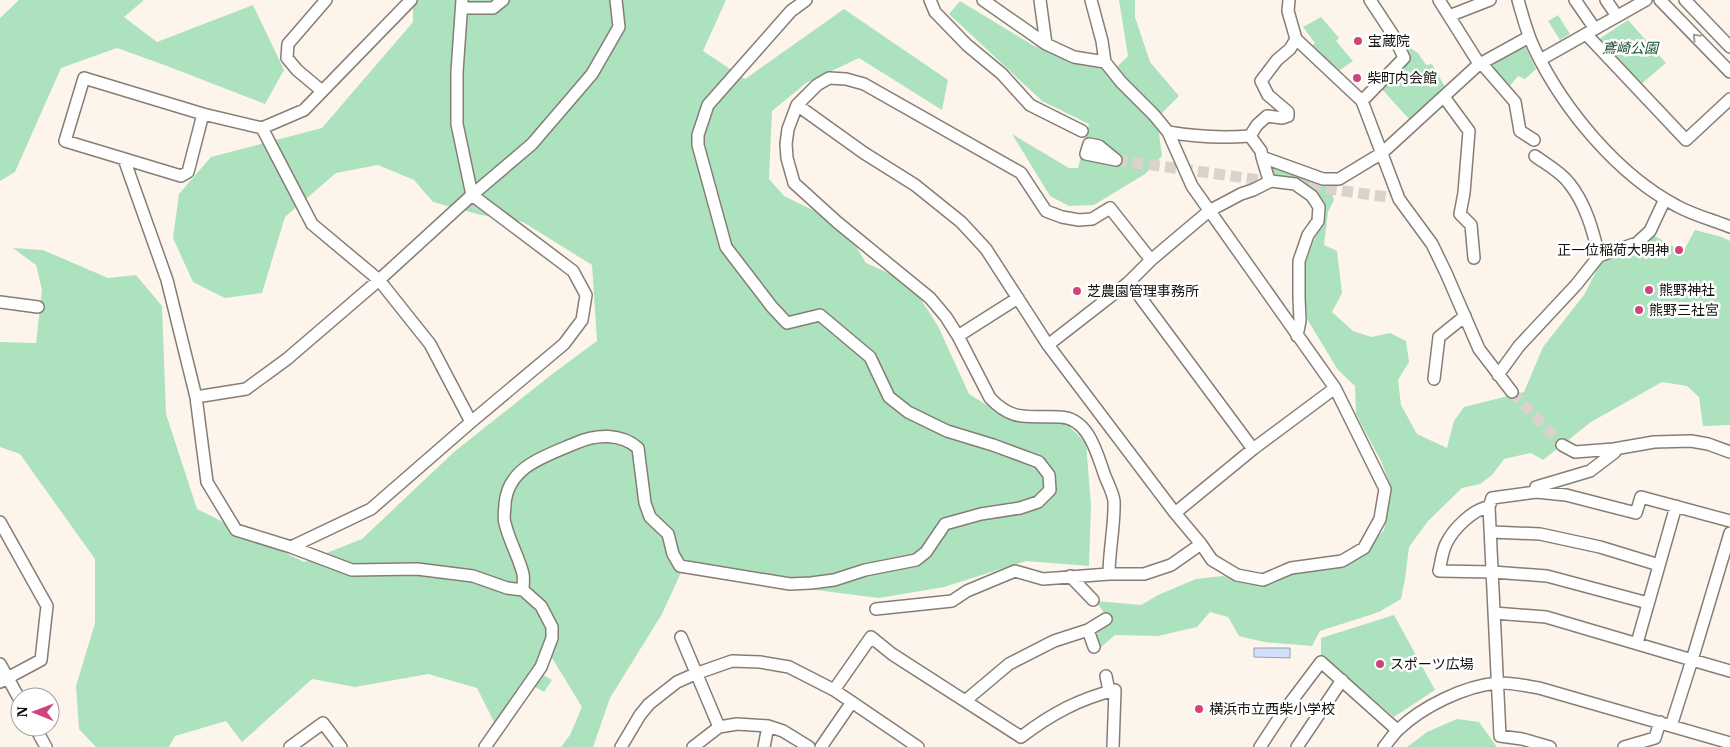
<svg xmlns="http://www.w3.org/2000/svg" width="1730" height="747" font-family="'IBM Plex Serif','Noto Sans JP',serif">
<style>
.green{fill:#ace2be}
.water{fill:#d1dff9;stroke:#98a1b2}
.lines{fill:none;stroke-linecap:round;stroke-linejoin:round}
.minor-tunnel{stroke:#dad3cb;stroke-width:11;stroke-dasharray:11 5.5;stroke-linecap:butt}
.minor-casing{stroke:#857e77;stroke-width:14}
.minor{stroke:#fff;stroke-width:11}
.oneway{stroke:#a09f9e}
.poi-dot{fill:#ce447d;stroke:#fff;stroke-width:2}
.labels{text-anchor:middle;stroke-width:5;stroke-linejoin:round;paint-order:stroke}
.poi-label{font-size:14px;fill:#12100d;stroke:#fff;text-anchor:start}
.park-label{font-size:14px;font-style:italic;fill:#164d2f;stroke:#fff}
</style>
<rect width="100%" height="100%" fill="#fdf5ec"/>
<path class="green" d="M19,0H144L124,17L157,42L253,5L284,70L265,104L167,66L117,48L61,68L15,172L0,181V18Z
M413,0H726L703,51L745,79L844,9L948,80L942,110L859,58L806,83L772,111L769,179L784,196L819,213L848,233L866,263L891,274L918,295L938,326L969,394L985,404L1011,415L1063,420L1086,443L1091,506L1089,566L1026,561L944,587L879,598L745,581L683,568L662,614L610,698L593,747H561L570,735L582,707L549,653L538,672L552,680L544,692L530,684L497,728L477,688L428,674L355,687L312,679L242,742L226,721L175,736L169,747H96L79,729L76,686L95,623V559L20,454L0,447V342L36,343L42,290L36,265L13,248L43,250L108,278L136,275L162,306L166,414L197,509L304,562L362,539L454,452L551,375L597,341L592,265L523,222L481,215L433,202L414,180L378,165L336,173L285,217L262,293L225,298L193,282L173,238L179,194L211,157L322,128L413,22Z
M1119,0H1135V17L1150,62L1179,96L1157,118L1162,156L1145,174L1094,205L1069,206L1050,196L1012,134L1069,168H1078L1089,124L1042,101L949,14L960,1L1034,46L1113,71L1128,56Z
M1558,15L1570,34L1560,40L1548,21Z
M1321,17L1339,38L1336,41L1353,61L1340,70L1311,47L1315,43L1303,27Z
M1628,20L1666,63L1639,86L1599,39Z
M1404,44L1418,53L1426,65L1432,64L1445,87L1409,119L1379,86L1406,58Z
M1524,44L1536,69L1525,79L1518,76L1509,87L1492,66Z
M1271,165L1327,180L1334,200L1328,212L1324,245L1337,251L1342,293L1332,312L1353,331L1371,337L1390,333L1406,341L1409,362L1398,380L1401,405L1417,434L1447,448L1454,421L1464,407L1524,392L1543,347L1584,295L1601,262L1635,252L1653,235L1683,252L1695,230L1722,237L1730,241V425L1703,426L1699,397L1687,386L1662,382L1591,422L1543,460L1531,453L1504,459L1492,475L1480,484L1462,488L1428,521L1409,547L1405,579L1401,599L1379,612L1320,631L1312,646L1264,642L1239,636L1228,617L1210,612L1197,627L1158,636L1115,635L1100,648L1095,633L1109,620L1096,601L1141,605L1158,595L1196,579L1223,576L1261,586L1288,574L1334,569L1360,557L1384,530L1392,490L1381,461L1356,414L1355,386L1338,370L1307,319L1303,270L1322,219L1321,202L1306,185L1275,179Z
M1394,615L1435,690L1394,717L1321,655V638Z
M1457,719L1479,722L1497,747H1407L1427,732Z"/>
<path class="water" d="M1254,648H1290V658L1254,657Z"/>
<g class="lines">
<path class="minor-tunnel" d="M1116,160L1275,182
M1293,184L1388,197
M1512,392L1562,445"/>
<defs>
<path id="minor" d="M411,0L304,110L262,128L312,224L379,280L430,344L471,422
M930,0L935,12L967,45L1002,74L1030,105L1082,131
M983,0L1046,44L1074,57L1105,62
M1040,0L1046,44
M1091,0L1102,41L1105,62L1121,82L1154,115L1168,132L1192,186L1335,388L1253,449L1175,513
M1289,0L1288,11L1296,39L1362,101L1399,199L1432,244L1446,273L1479,349L1512,392
M1439,0L1478,62L1482,64L1515,102L1520,131L1534,140
M1518,0C1523,17 1527,34 1535,50C1564,110 1618,175 1677,206C1693,215 1713,220 1730,227
M1575,0L1595,29
M1606,0L1617,16
M1660,0L1730,72
M1685,0L1730,47
M462,8H493L503,0
M1449,16L1490,0
M1586,34L1686,140L1730,99
M1540,60L1646,0
M84,78L203,114L188,172L181,176L65,141Z
M322,91L297,70L287,58L288,44L326,0
M1444,97L1469,131L1464,193L1460,214L1471,225L1474,258
M1362,101L1404,58L1395,38L1370,0
M797,105L864,153L915,185L961,222L986,249L1048,345L1175,513L1201,544L1212,560L1237,575L1263,580L1291,568L1342,561L1364,548L1380,519L1385,489L1335,388
M203,114L262,128
M1168,132C1196,137 1222,138 1250,136L1261,151L1262,157L1323,179H1339L1382,153L1478,65L1529,37
M1250,136L1257,125L1267,116L1282,118L1288,116V112L1268,95L1261,81L1277,60L1290,49L1296,39
M1089,144L1099,146L1116,160L1086,154Z
M1535,156C1546,164 1561,172 1569,183C1586,204 1593,231 1599,256
M1262,157L1268,177L1271,181
M124,159L167,280L196,397L207,482L236,530L291,547L352,570L417,569L473,576L507,588L523,590L541,606L552,627V638L541,667L485,747
M1151,260L1110,208L1092,219L1079,220L1062,217L1046,211L1021,173L864,84L846,79L829,78L817,85L797,105L788,129L786,144L787,158L794,183L837,222L930,298L946,317L958,336L990,398C1014,423 1028,415 1060,417C1089,418 1097,454 1105,476C1108,484 1113,493 1114,501C1115,524 1109,550 1109,574H1144L1171,565L1201,544
M1129,282L1253,449
M0,302L38,307
M958,336L1018,298
M1048,345L1129,282L1151,260L1209,211L1241,194L1253,190L1271,181L1295,184L1312,196L1319,207L1318,221L1308,235L1299,261V298L1300,321L1297,336
M1498,375L1519,346L1576,285L1599,256L1637,243L1650,231L1665,199
M1434,379L1439,337L1465,316
M196,397L246,389L287,359L379,280L472,195L532,144L592,74L619,27L616,0
M1562,445L1575,452L1614,449L1654,442L1691,441L1708,444L1730,452
M1536,492L1566,495L1636,513L1641,497L1730,521
M1489,507C1473,509 1453,529 1446,544C1442,552 1441,563 1439,571L1493,572L1547,576L1648,603
M0,522L47,606L41,660L0,682
M1492,532L1540,534L1600,547L1659,565
M1730,533L1692,660L1730,671
M291,547L371,509L471,422L564,344L582,320L586,295L573,271L472,195L457,124V72L462,0
M1070,576L1093,600
M523,590C523,585 524,579 523,574C519,557 509,541 505,523C503,518 505,510 505,504C508,466 546,456 576,443C596,434 621,433 638,448L645,503L650,517L668,534L673,554L680,566L790,584L811,583L834,580L865,570L916,560L926,552L945,524L981,514L1020,508L1038,502L1050,490L1049,475L1039,462L993,445L947,431L908,412L889,397L870,357L820,315L787,323L772,307L726,247L698,145V135L708,105L791,11L806,0
M876,609L952,601L967,591L1015,571L1043,579L1109,574
M1494,613L1546,617L1692,660L1671,726
M1088,630L1094,647
M681,637L719,727
M1637,643L1676,506
M0,664L20,700
M1106,676L1109,691
M834,690L871,637L892,654L1021,737C1051,714 1079,699 1115,690L1113,747
M965,701L1009,664L1054,641L1088,630L1106,619
M35,727L46,747
M290,747L323,723L341,747
M621,747L640,715L649,704L677,682L695,674L732,661L760,662L789,667L834,690L918,747
M693,747L719,727L737,724L768,726L783,731L809,747
M764,747L768,726
M821,747L852,702
M1260,747L1281,715L1321,662L1397,730
M1297,747L1342,680
M1384,747C1389,741 1393,734 1399,729C1422,707 1464,686 1497,683C1511,682 1525,686 1539,688L1730,743
M1550,747L1522,739L1500,736L1489,507L1492,498L1536,492V487L1590,471L1615,452L1614,449
M1624,747L1655,738L1660,722"/>
</defs>
<use href="#minor" class="minor-casing"/>
<use href="#minor" class="minor"/>
</g>
<defs><path id="oneway-chevron" d="M-2-3.5L2.5 0L-2 3.5" fill="none" stroke-width="1.6" stroke-linecap="round" stroke-linejoin="round" transform="scale(1.25)"/></defs>
<use class="oneway" href="#oneway-chevron" transform="translate(1696 37) rotate(-134)"/>
<g class="poi-dot">
<circle cx="1358" cy="41" r="5"/>
<circle cx="1357" cy="78" r="5"/>
<circle cx="1679" cy="250" r="5"/>
<circle cx="1649" cy="290" r="5"/>
<circle cx="1077" cy="291" r="5"/>
<circle cx="1639" cy="310" r="5"/>
<circle cx="1380" cy="664" r="5"/>
<circle cx="1199" cy="709" r="5"/>
</g>
<g class="labels">
<g class="poi-label">
<text x="1368" y="46">宝蔵院</text>
<text x="1367" y="83">柴町内会館</text>
<text x="1669" y="255" text-anchor="end">正一位稲荷大明神</text>
<text x="1659" y="295">熊野神社</text>
<text x="1087" y="296">芝農園管理事務所</text>
<text x="1649" y="315">熊野三社宮</text>
<text x="1390" y="669">スポーツ広場</text>
<text x="1209" y="714">横浜市立西柴小学校</text>
</g>
<g class="park-label">
<text x="1630" y="53">鳶崎公園</text>
</g>
</g>
<g transform="translate(35 712) rotate(271)"><circle r="24" fill="#ffffff" stroke="#a09f9e"/>
<path d="M0-4L9 19L0 12L-9 19Z" fill="#ce447d"/>
<text y="-8" font-size="14" font-weight="bold" text-anchor="middle" fill="#12100d">N</text>
</g>
</svg>
